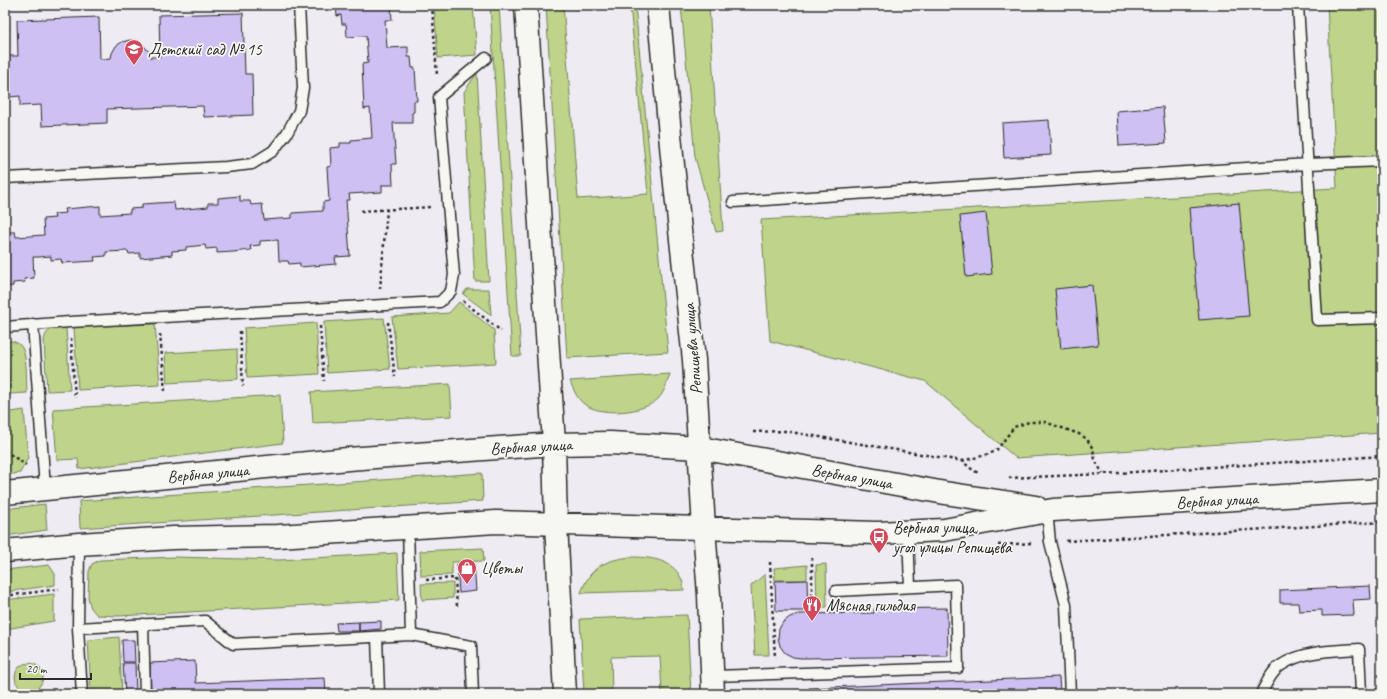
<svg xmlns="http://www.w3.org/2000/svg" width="1387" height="699" font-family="Caveat,sans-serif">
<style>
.green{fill:#bdd48a;stroke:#74805a}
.building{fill:#cec0f2;stroke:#2b2b2b}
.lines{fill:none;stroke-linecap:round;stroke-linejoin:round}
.service-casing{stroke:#2b2b2b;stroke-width:13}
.tertiary-casing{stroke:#2b2b2b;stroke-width:25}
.secondary-casing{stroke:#2b2b2b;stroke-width:25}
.path{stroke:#2b2b2b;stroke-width:2.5;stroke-dasharray:3 3;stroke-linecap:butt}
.service{stroke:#f6f6f2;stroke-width:10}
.tertiary{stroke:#f6f6f2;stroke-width:22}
.secondary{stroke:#f6f6f2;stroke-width:22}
.labels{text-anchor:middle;stroke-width:3.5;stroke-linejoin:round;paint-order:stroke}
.poi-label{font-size:17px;fill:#2b2b2b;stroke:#f6f6f2;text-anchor:start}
.street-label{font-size:17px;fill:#2b2b2b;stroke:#f6f6f2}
</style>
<rect width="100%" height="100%" fill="#eeebf2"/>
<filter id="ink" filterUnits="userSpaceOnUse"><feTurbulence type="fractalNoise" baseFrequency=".025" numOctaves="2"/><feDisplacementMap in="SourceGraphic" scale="8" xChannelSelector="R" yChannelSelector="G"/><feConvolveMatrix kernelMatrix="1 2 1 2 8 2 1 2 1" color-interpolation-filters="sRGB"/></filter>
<g filter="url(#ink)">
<path class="green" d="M434,5H473L477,55L438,58Z
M490,5H499L521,356H512Z
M546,5H563L578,199L648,194L630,5H635L668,352L567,358Z
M681,5H709L723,231L716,232L695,157Z
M1327,5H1382V433L1016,458L925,381L770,341L761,220L1337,188Z
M477,73L489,281H475L464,92Z
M467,289H489L491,315L463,294Z
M459,302L494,330L496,363L398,369L392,317L449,313Z
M384,318L390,369L327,373L324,322Z
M316,323L319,374L247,378L244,328Z
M155,324L160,385L78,390L74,327Z
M66,328L70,390L47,391L44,341C46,327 55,328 66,328Z
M5,341C10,341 16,341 20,345C28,352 26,382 27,393L10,394Z
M237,349L238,379L167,383L165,353Z
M670,374C667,383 664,393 658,399C643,413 605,416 587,406C578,401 574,391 570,381Z
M450,384L452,416L313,423L311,392Z
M280,395L283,443L79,469L78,459L57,460L53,409Z
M24,410L28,458L20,473L5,475V413Z
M482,473L483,501L80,528L79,501Z
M45,504L47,530L5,536V509Z
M483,548L484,561L452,562V575L421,576L420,551Z
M397,553L399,600L119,616L97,615L91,608L88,598L89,571L92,564L100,560L175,557L279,560Z
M631,557C649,557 672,559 681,578C683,581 683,586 684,590L581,593C590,567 604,560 631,557Z
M826,564L827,607H817L816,565Z
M49,565L55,574V585L5,592V570Z
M807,565V580H775L774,568Z
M765,574L769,655H755L751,586Z
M453,583V598L422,600L421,584Z
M54,594V621L5,629V600Z
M687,615L691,694H662L660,656L611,657L612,694H584L580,619Z
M119,637L122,694H91L88,640Z
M15 677a14 14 0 1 1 28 0a14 14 0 1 1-28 0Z"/>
<path class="building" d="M336,5H391L392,20H385L387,48L408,47V57H411L412,68H415L417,101H414V112L412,113V123H393L396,164H392L393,185H382V192L349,194L350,200H346L350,256L335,257L336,264L300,267V263L289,264L288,261H279L278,240L260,241V245L250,246L251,250L233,252L217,253V248L206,249L205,245L186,247V250L172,251V255L140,258V253L129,254L128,251L106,252V256L94,257L95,261L62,263L61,259L51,260V256L39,257H33L34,278L24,279L25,282L13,283V286L5,287V232H15L16,237L44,235L43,219L55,218L54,214L66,213L65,209L100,206V215L130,213V209L142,208V204L174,202L175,210L208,207V203H218V198L240,196V201H250L251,205L262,204L264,220L292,218V213L323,211V202L329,201L327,167L331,166L330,148L340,147V143H351V140L372,138L370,108L364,109L362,64L368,63L366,36L347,37L346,24H342L341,15L337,16Z
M243,13L245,74H252L253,115L204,117L203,106L107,109V123L42,126L41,105L20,106V96L10,97L9,56H18L17,20L99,17L100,59L111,58L112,53L116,46L122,42L130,40L138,41L144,46L149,52L150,57H160L159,15Z
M1163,107L1166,143L1119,146L1117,111Z
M1049,120L1051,155L1004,158L1002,123Z
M1239,203L1249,316L1199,320L1189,208Z
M986,213L992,274L966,277L960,216Z
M1092,285L1098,345L1061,349L1055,289Z
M474,563L476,591L459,593L457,564Z
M807,580L808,611H776L775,581Z
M1370,586L1371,599L1353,600L1354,615L1322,616V610L1299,611L1298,603H1280V590Z
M947,608L948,656L801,658L793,657L785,653L780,646L778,638L779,629L783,622L790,617L798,614L874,613V609Z
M381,621V629L359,631V622Z
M359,622V631H337L336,623Z
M122,640H134L135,662H123Z
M195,661L196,683L325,678L326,694H151L150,663Z
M123,663H135L136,694H125Z
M1059,677L1060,694H809V688Z"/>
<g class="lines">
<defs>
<path id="service" d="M1298,5L1317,320L1382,318
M5,178L226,167L252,164L273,151L287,133L299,111L303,88L299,5
M733,202L1308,164L1382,161
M33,324L45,488
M5,327L70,322L440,302L451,291L454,275L439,97L486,58
M1047,511L1050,542L1066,605L1070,694
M908,531L910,587
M79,544L78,628L82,694
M143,624L145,694
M78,628L205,621L233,644L411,635L408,528
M411,635L471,646L473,694
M377,637L379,694
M713,676L958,668L956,585L836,591
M1261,694C1266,684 1271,672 1280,666C1303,650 1333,651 1359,649L1361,694"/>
<path id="tertiary" d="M556,524L565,694
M704,528L709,595L713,694"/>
<path id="secondary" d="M526,5L554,444L556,524
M658,5L672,156L694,360L704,528
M5,493L348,459L554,444L610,443L700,448L945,493L1036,507
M5,551L79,544L173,538L278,536L496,522L877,533L944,530L1053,510L1382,490"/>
</defs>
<use href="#service" class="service-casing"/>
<use href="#tertiary" class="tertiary-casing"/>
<use href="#secondary" class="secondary-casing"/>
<path class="path" d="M432,5L437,76
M361,211L432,207
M380,289L387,210
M463,301L501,331
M388,322L395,377
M320,326L324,381
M240,331L243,386
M160,334L165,391
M71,338L75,398
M5,378L8,403
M753,432L785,431L962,461L974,471L979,473
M5,451L26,465
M962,461L986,455L996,451L1014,427L1029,422H1045L1079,434L1087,439L1093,449L1095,460L1103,474
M1009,478L1103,474L1382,456
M1066,541L1382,522
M998,545L1033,543
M770,562L775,658
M426,580L455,578L457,606
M5,596L59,589
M812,614V558
M5,692L8,694"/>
<use href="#service" class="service"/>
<use href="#tertiary" class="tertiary"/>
<use href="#secondary" class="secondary"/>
</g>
</g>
<defs>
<symbol id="school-pin" viewBox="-11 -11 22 30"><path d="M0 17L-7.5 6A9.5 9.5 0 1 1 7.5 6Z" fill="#d1495b" stroke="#f6f6f2"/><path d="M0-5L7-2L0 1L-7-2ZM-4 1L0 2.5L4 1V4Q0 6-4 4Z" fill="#fff"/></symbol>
<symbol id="bus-pin" viewBox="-11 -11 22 30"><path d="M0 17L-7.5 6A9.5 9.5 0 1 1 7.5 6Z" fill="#d1495b" stroke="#f6f6f2"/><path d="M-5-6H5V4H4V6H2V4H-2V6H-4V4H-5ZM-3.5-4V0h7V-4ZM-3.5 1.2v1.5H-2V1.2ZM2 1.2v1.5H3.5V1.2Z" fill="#fff"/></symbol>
<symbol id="shop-pin" viewBox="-11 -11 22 30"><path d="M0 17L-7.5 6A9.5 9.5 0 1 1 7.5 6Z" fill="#d1495b" stroke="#f6f6f2"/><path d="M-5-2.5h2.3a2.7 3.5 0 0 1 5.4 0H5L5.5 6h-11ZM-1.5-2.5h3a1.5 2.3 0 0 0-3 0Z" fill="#fff"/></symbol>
<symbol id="restaurant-pin" viewBox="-11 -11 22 30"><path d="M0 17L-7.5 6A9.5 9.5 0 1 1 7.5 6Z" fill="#d1495b" stroke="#f6f6f2"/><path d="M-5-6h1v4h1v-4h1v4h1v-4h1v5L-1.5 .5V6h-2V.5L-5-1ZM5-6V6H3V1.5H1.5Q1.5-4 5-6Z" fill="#fff"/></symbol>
</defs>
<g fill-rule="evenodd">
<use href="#school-pin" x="123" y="38" width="22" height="30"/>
<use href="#bus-pin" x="868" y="526" width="22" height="30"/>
<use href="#shop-pin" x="456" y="557" width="22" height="30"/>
<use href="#restaurant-pin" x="801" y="594" width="22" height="30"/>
</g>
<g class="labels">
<g class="poi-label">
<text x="148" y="55">Детский сад № 15</text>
<text x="893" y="533">Вербная улица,<tspan x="893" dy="20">угол улицы Репищева</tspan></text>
<text x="481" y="574">Цветы</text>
<text x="826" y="611">Мясная гильдия</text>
</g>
<g class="street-label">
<text transform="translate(692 349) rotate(-95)" y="6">Репищева улица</text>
<text transform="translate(531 446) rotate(-3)" y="6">Вербная улица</text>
<text transform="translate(208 473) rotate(-5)" y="6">Вербная улица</text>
<text transform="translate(852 476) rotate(10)" y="6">Вербная улица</text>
<text transform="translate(1217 500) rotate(-3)" y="6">Вербная улица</text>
</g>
</g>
<rect width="1387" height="699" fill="none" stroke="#f6f6f2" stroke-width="20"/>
<rect x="10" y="10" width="1367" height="679" fill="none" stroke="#2b2b2b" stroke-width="1.5" filter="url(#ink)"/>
<path d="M20 673v6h71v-6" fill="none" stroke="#2b2b2b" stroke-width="2"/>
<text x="26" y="673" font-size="12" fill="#2b2b2b" stroke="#f6f6f2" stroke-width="3" paint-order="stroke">20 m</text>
</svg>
